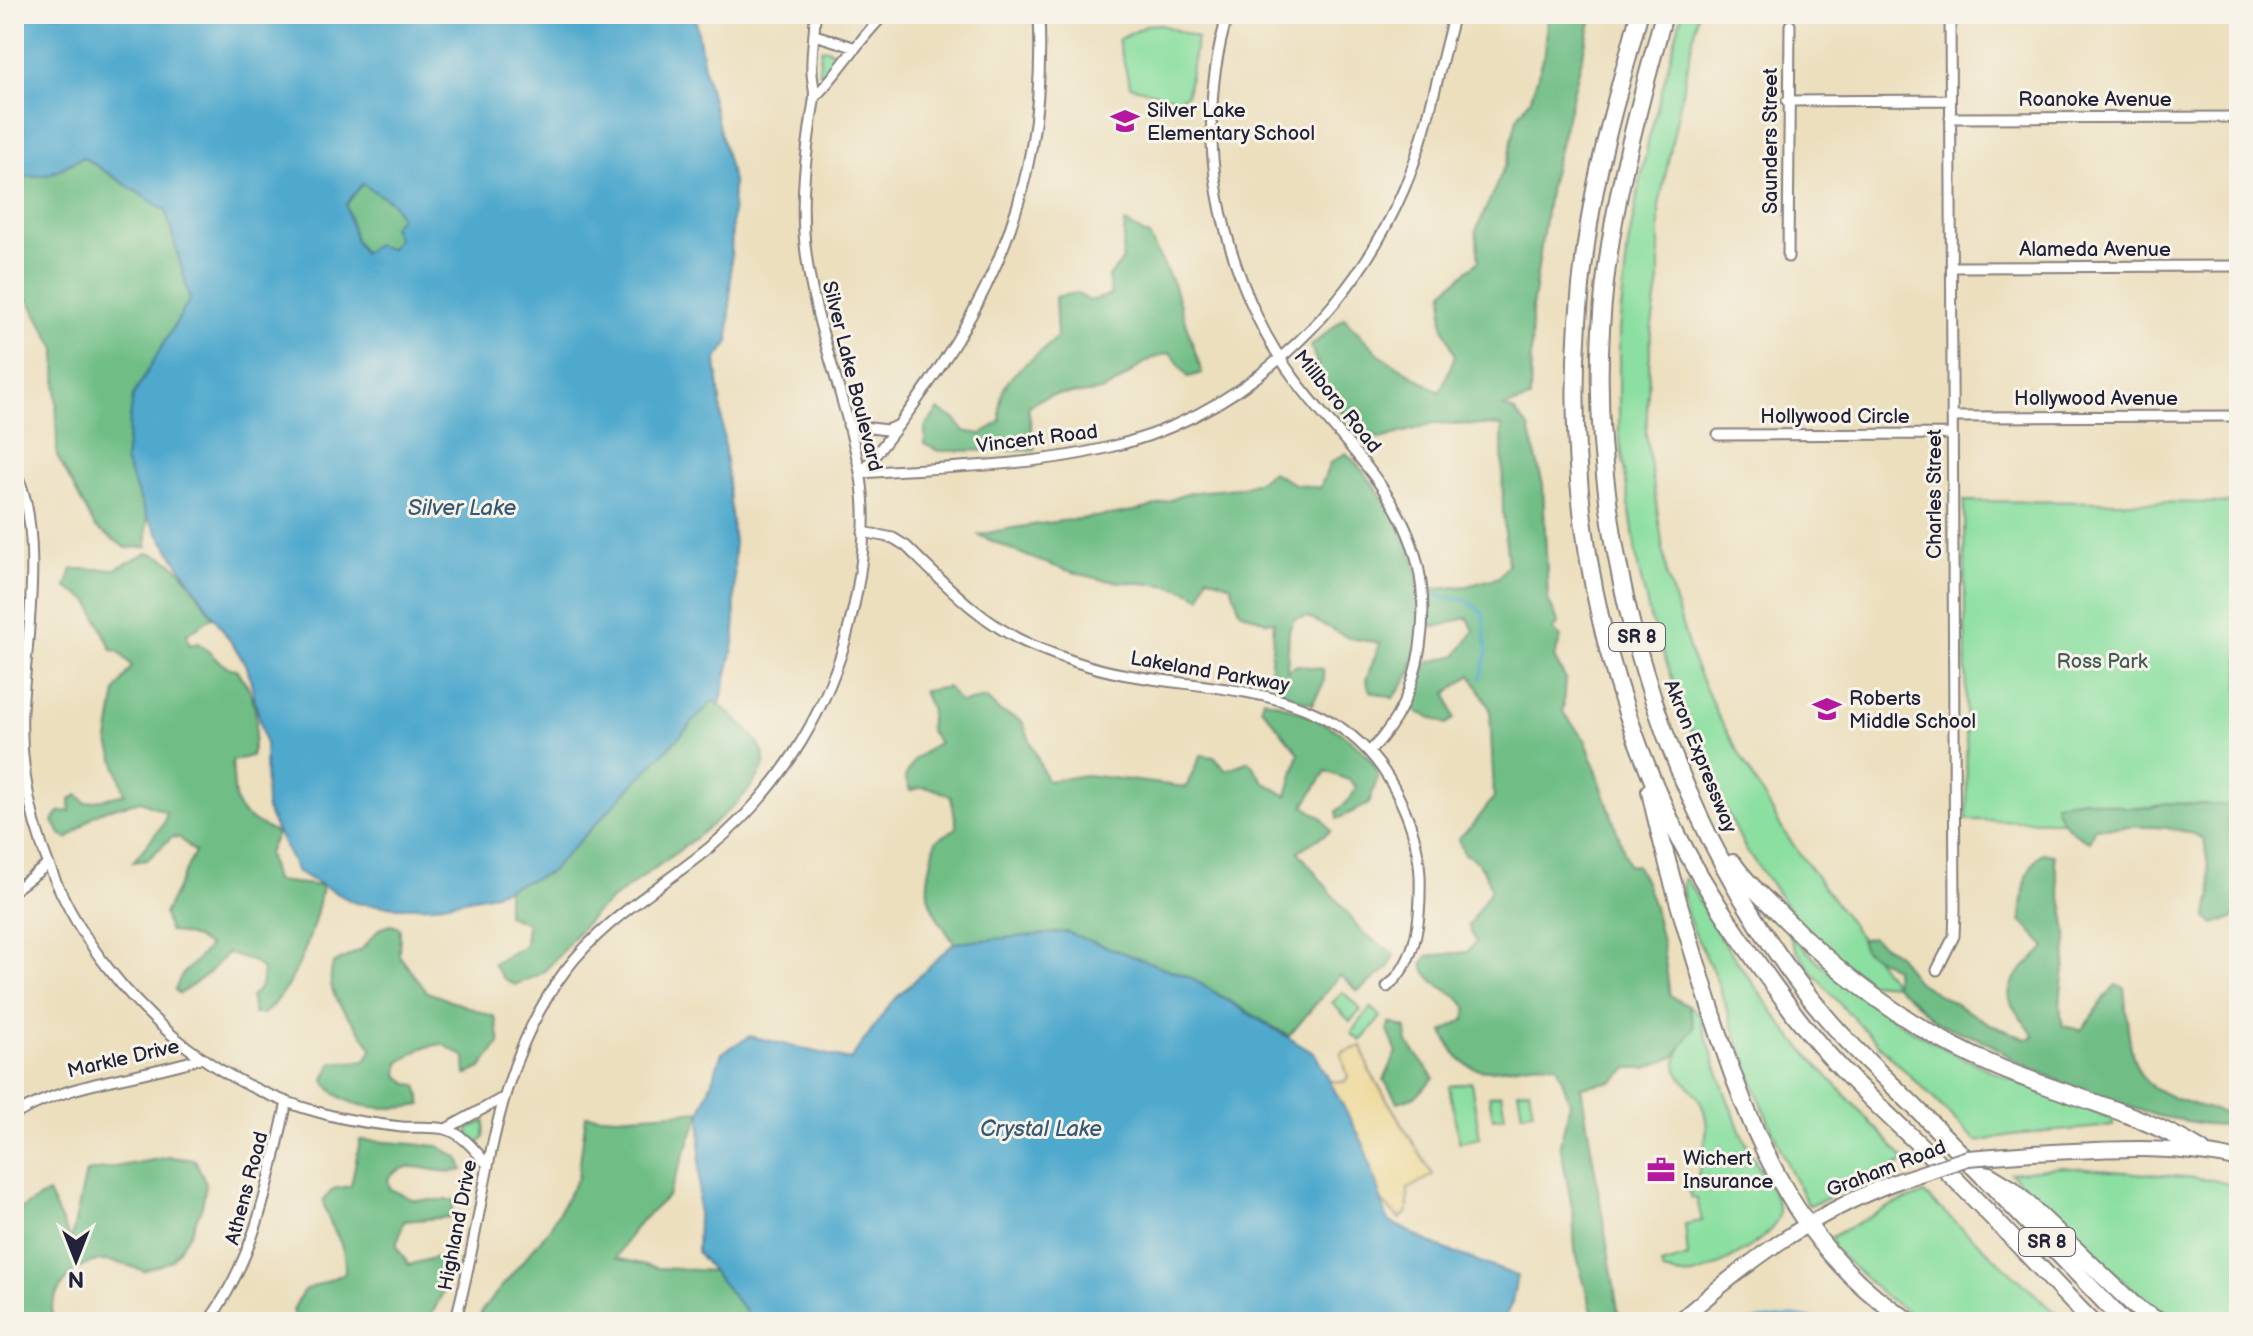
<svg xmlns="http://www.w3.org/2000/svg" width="2253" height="1336" font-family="'Balsamiq Sans',sans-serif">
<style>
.green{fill:#8bdfa0;stroke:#56806e;stroke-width:2}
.forest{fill:#70be86;stroke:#497060;stroke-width:2}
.sand{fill:#eeda9e;stroke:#887e6c;stroke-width:2}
.water{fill:#4fa9cd;stroke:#386684;stroke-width:2;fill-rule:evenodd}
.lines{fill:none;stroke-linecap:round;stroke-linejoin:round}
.stream{stroke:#4fa9cd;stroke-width:3}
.street-casing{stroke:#87807c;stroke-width:13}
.secondary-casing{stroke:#87807c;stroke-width:18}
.highway-casing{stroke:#87807c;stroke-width:20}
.street{stroke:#fff;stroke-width:9}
.secondary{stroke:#fff;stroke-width:14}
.highway{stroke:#fff;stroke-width:16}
.secondary-bridge-casing{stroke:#87807c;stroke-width:18;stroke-linecap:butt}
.secondary-bridge{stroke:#fff;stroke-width:14}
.labels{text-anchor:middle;stroke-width:6;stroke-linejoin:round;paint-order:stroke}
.shield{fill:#f7f3e8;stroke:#62616f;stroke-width:2}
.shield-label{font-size:18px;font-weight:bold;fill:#22223b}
.street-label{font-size:20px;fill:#22223b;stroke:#f7f3e8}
.poi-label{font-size:20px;fill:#22223b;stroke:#f7f3e8;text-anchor:start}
.park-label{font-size:20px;fill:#425b59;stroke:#f7f3e8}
.water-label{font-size:22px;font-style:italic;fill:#345875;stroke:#f7f3e8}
</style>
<rect width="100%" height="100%" fill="#f7f3e8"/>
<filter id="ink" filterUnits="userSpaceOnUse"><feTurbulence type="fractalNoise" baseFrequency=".0125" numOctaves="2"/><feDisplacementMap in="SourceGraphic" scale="16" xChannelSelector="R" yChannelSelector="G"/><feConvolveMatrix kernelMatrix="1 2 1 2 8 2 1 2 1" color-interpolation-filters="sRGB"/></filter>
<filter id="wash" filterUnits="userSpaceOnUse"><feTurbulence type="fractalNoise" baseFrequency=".006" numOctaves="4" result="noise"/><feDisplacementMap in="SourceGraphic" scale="32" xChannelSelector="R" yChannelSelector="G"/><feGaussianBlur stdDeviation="1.8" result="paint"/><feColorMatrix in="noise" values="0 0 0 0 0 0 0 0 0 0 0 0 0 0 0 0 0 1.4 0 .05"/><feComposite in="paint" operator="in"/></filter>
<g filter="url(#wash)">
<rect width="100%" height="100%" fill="#ecdfbe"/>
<path class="green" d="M1682,14H1698L1659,206V281L1651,331L1646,434L1667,576L1693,661L1718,716L1784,832L1895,985L1869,983L1811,939L1746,850L1703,763L1650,617L1638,567L1619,433V330L1628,245L1648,142Z
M1159,24L1197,38L1187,94L1178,99L1130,86L1118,40L1147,25Z
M824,48L839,54L828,74L823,75L819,71L821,49Z
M1964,501L2239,503V823L1967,820Z
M1683,879L1687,880L1720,937L1789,1034L1906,1161L1822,1201L1809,1205L1806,1201C1769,1132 1745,1063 1720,989C1709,954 1679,919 1683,879Z
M1789,932C1876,1028 1994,1076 2113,1119V1126L2012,1135L1977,1142C1944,1106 1792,969 1789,932Z
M1343,992L1361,1010L1350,1021L1332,1003Z
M1689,1006L1699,1014C1717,1067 1731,1119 1759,1168C1766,1181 1778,1196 1779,1212C1779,1236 1715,1270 1693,1275C1684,1277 1672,1273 1663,1271L1661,1265L1688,1257L1685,1224L1702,1221L1697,1199L1691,1198L1688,1188L1697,1182C1699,1164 1709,1137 1706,1119C1697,1071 1652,1085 1693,1028Z
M1371,1008L1381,1017L1361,1041L1351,1033Z
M1471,1082L1480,1138L1459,1142L1449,1086Z
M1529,1089L1533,1111L1522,1113L1518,1091Z
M1501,1094L1505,1116L1493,1118L1489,1096Z
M485,1121L484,1138L479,1143L469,1135V1128Z
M2062,1167L2209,1179L2239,1187V1322H2172L2124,1282L2010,1173Z
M1924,1194L2066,1322H1923L1883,1295L1834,1249L1831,1237L1894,1204Z"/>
<path class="forest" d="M1548,14H1593L1550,185L1532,308L1530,399L1504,407L1514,411L1529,428L1543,485L1548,600L1559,623L1553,630L1561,637L1554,658L1565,678L1563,712L1586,741L1629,866L1636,865C1657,897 1665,958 1670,996L1689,1006L1694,1028L1674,1057L1647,1068H1629L1613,1081L1581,1087L1620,1322H1595L1575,1250L1573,1213L1560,1144L1570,1103L1557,1065C1510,1055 1471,1099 1443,1032L1465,1019L1467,1008C1454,988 1434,991 1422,965L1427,956L1467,952L1476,942L1468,926L1491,890C1487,873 1480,859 1464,854L1458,838L1473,825L1494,797L1490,709L1471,675L1447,693L1454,719L1446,724L1410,709L1425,663L1457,655L1474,631L1468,618C1449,620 1442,632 1422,622L1411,673L1393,698L1370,691L1366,680L1380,643L1349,638L1307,617L1295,618L1289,630L1287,671L1297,665L1323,669L1324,682L1312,704C1294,698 1280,694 1270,677L1274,621L1266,622L1240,611L1231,585L1207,576L1201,598C1170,578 1134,586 1100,579C1057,570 1018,553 979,535C1033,521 1089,521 1143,509C1159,506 1174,497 1190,493C1220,487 1247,494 1271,472L1295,484L1320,488L1330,463L1346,453C1375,481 1398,519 1413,557C1419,571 1418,591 1420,606L1433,589L1467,586L1499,577L1508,565L1503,513L1502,426L1436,423L1380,439C1329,410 1329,399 1311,346L1344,318L1381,356L1440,392L1455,356L1442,322L1444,291L1479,261L1476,231L1508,159L1517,118L1531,98L1545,52Z
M83,157L166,210L190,299L133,396L125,461L147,517V547L126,548L95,527L57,456L56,349L23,290L14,283V177L48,175Z
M362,184L392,202L400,217L399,239L389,250L363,253L355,240L346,205Z
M1125,223L1149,236L1173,284L1202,373L1188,377L1171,353C1140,357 1128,382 1100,391C1072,398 1054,386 1028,407L1035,450L938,451L925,444V427L938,410L955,419L964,431L981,434L1001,421C993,374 1030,366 1057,337L1055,297L1077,293L1089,301L1111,295L1108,278L1122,261Z
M147,553C181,557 194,591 213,617L187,634L189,645L198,643C212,652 219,667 236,669C258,695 260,723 251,756L232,761C236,810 230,811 277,833L268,853L275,881L322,886C316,925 296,989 263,1014H254L251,997L261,986L263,970L254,962L227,953L210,972L180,994L175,990L181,976L209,947L196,938L169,931L164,914L195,852L180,838L172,837L147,860L133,862L164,823L166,812L141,801L106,810L94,815L68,839L60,834L53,821L59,812L70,811V799L78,795L86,803L125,794L108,740L116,691L132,666L118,651L112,650L89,601L66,587L72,569H115Z
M948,687L960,703L986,698L999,711L1022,721L1047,781L1087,775L1186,787L1201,755L1214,757L1226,770L1249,761L1264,782L1287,796L1299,753L1261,707L1263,699C1305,711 1359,734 1379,773L1369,804L1337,819V811L1351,798L1356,787L1351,781L1326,771L1304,806L1321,817L1331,831L1298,851L1363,933L1394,954L1389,968L1358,991L1340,975L1289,1036L1189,977L1066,932L954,943C921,894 924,897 936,840L957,828L951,797C937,789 925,784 910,791L905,777L915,759L939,742L929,730L931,710L923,691Z
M714,700C728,713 770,744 764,765C750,809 638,877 600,909C578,927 561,957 543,972C536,978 523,980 515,985L503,978L493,964L525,945L527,923L507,915V888L549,873Z
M2084,799L2125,807L2150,808L2166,803L2239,806V916L2214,924L2206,918L2212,894L2204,839C2172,822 2129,827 2094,828L2090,841C2075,836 2057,820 2055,803Z
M2042,853L2054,855C2056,882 2065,908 2067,935C2068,967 2055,995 2063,1026L2081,1030C2095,1016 2102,998 2116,985L2124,987C2133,1082 2129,1088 2225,1113L2234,1121L2227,1125L2204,1124L2158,1116L2085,1093L2016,1061L1987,1042L1939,1024L1895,985L1894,968L1864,950L1860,940L1871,937L1898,955L1916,981L1988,1023L2026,1039L2034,1037C2028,1025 2018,1016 2012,1005C2000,981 2032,962 2046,947L2021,921C2023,896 2023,870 2042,853Z
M391,925L400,928L399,955L427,992L495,1017L500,1042L481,1068L466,1075L465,1057L442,1044L422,1048L399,1063L398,1075L408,1084L417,1085L422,1105C392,1110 339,1112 324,1079L332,1063L365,1061L372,1049C359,1020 321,1002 333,964L362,949L379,929Z
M1390,1023L1406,1028L1407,1042L1434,1078L1416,1096L1398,1102L1384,1080L1397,1052L1388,1031Z
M701,1111L668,1196L636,1226L616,1258L658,1268L713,1271L754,1322H477L483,1309L548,1231L578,1178L586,1115L617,1117Z
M360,1140L438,1146L459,1158L463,1170C435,1178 411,1154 388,1178L390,1189L414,1200H455L450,1217L404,1221L396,1246L409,1265L436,1257L448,1261L443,1292L428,1322H296L293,1310L303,1291L345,1273C346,1236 329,1232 323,1201L333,1189L351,1186Z
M170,1157L195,1160L206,1183L202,1207L189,1235L171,1261L144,1271C130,1266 108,1258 93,1262C70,1268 46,1299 53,1322H14V1291L19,1289L14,1224L20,1209L48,1193L71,1241L86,1172Z"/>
<path class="sand" d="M1362,1046L1369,1070L1433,1175L1408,1189V1211L1400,1219L1382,1202L1363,1143L1329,1081L1344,1082L1348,1077L1341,1053Z"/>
<path class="water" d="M14,14H695L705,73L733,181L729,342L716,360L734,543L735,639L720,705L714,700L549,873L489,895L433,906L397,907L355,903L297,872L266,809L265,743L247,666L147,517L125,461L133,396L190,299L166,211L83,157L48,175L14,177ZM362,184L392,202L400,217L392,227L398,239L389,249L376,245L363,253L355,240L346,205Z
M1066,932L1189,977L1315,1054L1363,1143L1388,1221L1437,1246L1517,1276L1512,1302L1503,1322H754L697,1252L701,1111L722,1053L750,1036L850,1060L891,1003L954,943Z"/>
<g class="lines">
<path class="stream" d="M1437,595L1468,601L1483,614L1487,652L1481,678
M1744,1322L1793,1316L1830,1322"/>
</g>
</g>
<g filter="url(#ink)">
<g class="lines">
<defs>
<path id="street" d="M1228,14C1196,119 1213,223 1259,321C1317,442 1444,492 1420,647C1414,686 1399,722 1371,750
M815,35L853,47
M815,97C840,71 858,40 885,14
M1787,101L1950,100
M1950,118L2239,117
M1788,257L1790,25
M1952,267L2239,266
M1952,417L2239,416
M848,425L886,430L897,426
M1718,435L1952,434
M14,470C46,524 26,647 22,710C18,803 51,895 108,968C164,1040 237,1091 325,1114C350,1121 376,1124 402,1127C416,1128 431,1126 445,1129C462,1133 475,1150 486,1163
M861,473C941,467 1023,467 1102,449C1238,419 1350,315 1404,189C1427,134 1438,72 1454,14
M861,473C978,329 1048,207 1039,14
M863,532L893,538L906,546C943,582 981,623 1029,644C1059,657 1090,668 1122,674C1222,693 1339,683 1394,788C1409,816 1418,842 1420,875C1421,915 1419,959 1387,987
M14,890L46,866
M1937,970L1954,936L1955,910L1950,14
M14,1115C72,1081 135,1079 198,1059
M446,1129L501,1099
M208,1322C256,1256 269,1181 287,1102
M455,1322C489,1201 487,1075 565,971C605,918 659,889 709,848C775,795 823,720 846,638C860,587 870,525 860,472C846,398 815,328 806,253C799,200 806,153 814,101C816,91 812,82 812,72C811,53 815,33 815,14"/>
<path id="secondary" d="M2032,1153C2102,1150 2171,1143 2239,1160
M1678,1322C1747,1262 1809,1215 1895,1182"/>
<path id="highway" d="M1639,14C1621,84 1600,153 1589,224C1557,428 1581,628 1668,815C1700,885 1750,954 1796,1016C1843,1078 1903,1127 1958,1182C2003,1227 2047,1276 2092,1322
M1664,14C1636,117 1607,221 1601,329C1588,562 1673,838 1826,1017C1858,1055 1897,1088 1931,1123C1996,1189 2060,1255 2124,1322
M1650,791C1664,856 1683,920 1703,984C1743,1113 1789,1248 1911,1322
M1733,863C1746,883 1766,900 1783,917C1846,981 1916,1033 2000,1068C2066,1096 2141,1112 2202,1151
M1989,1175L2012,1189L2139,1310L2160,1322"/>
</defs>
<use href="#street" class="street-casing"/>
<use href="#secondary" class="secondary-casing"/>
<use href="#highway" class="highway-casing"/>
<use href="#street" class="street"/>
<use href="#secondary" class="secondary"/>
<use href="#highway" class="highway"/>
<defs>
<path id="secondary-bridge" d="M1895,1182L1968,1158L2032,1153"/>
</defs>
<use href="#secondary-bridge" class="secondary-bridge-casing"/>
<use href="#secondary-bridge" class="secondary-bridge"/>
</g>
</g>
<defs>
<symbol id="school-bare" viewBox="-9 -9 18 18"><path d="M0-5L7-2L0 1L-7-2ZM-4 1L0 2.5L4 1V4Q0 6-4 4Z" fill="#b5179e" stroke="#f7f3e8" stroke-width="2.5" paint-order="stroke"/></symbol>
<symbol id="office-bare" viewBox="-9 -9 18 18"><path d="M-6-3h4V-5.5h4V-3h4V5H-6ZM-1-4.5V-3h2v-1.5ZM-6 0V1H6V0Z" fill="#b5179e" stroke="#f7f3e8" stroke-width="2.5" paint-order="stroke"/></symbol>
</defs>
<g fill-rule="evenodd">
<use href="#school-bare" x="1105" y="101" width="40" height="40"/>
<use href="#school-bare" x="1807" y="689" width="40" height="40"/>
<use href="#office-bare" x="1641" y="1150" width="40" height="40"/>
</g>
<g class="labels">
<g class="shield">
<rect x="1609" y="623" width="56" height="28" rx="6"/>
<rect x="2019" y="1228" width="56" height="28" rx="6"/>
</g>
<g class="shield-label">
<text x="1637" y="643">SR 8</text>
<text x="2047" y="1248">SR 8</text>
</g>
<g class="street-label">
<text x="2095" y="106">Roanoke Avenue</text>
<text transform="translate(1770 141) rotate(-90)" y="7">Saunders Street</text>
<text x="2095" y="256">Alameda Avenue</text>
<text transform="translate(853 376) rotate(76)" y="7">Silver Lake Boulevard</text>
<text x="2096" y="405">Hollywood Avenue</text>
<text transform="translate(1338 401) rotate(51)" y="7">Millboro Road</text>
<text x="1835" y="423">Hollywood Circle</text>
<text transform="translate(1037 438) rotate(-7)" y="7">Vincent Road</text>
<text transform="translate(1934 494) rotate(-90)" y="7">Charles Street</text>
<text transform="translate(1210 671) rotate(10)" y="7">Lakeland Parkway</text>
<text transform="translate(1701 756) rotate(68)" y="7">Akron Expressway</text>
<text transform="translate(123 1058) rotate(-13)" y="7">Markle Drive</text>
<text transform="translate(1886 1168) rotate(-21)" y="7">Graham Road</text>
<text transform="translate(246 1188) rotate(-75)" y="7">Athens Road</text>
<text transform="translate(457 1225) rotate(-79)" y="7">Highland Drive</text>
</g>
<g class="poi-label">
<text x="1147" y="117">Silver Lake<tspan x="1147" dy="23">Elementary School</tspan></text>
<text x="1849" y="705">Roberts<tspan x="1849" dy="23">Middle School</tspan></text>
<text x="1683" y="1165">Wichert<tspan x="1683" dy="23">Insurance</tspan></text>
</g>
<g class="park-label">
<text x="2102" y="668">Ross Park</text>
</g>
<g class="water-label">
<text x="462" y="515">Silver Lake</text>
<text x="1041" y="1136">Crystal Lake</text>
</g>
</g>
<rect width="2253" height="1336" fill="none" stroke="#f7f3e8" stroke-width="48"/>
<g transform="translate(76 1260) rotate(180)" stroke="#f7f3e8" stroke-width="6" paint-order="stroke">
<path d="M0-6L14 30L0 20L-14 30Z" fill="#22223b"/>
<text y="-12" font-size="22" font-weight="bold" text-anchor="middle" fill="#22223b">N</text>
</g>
</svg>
